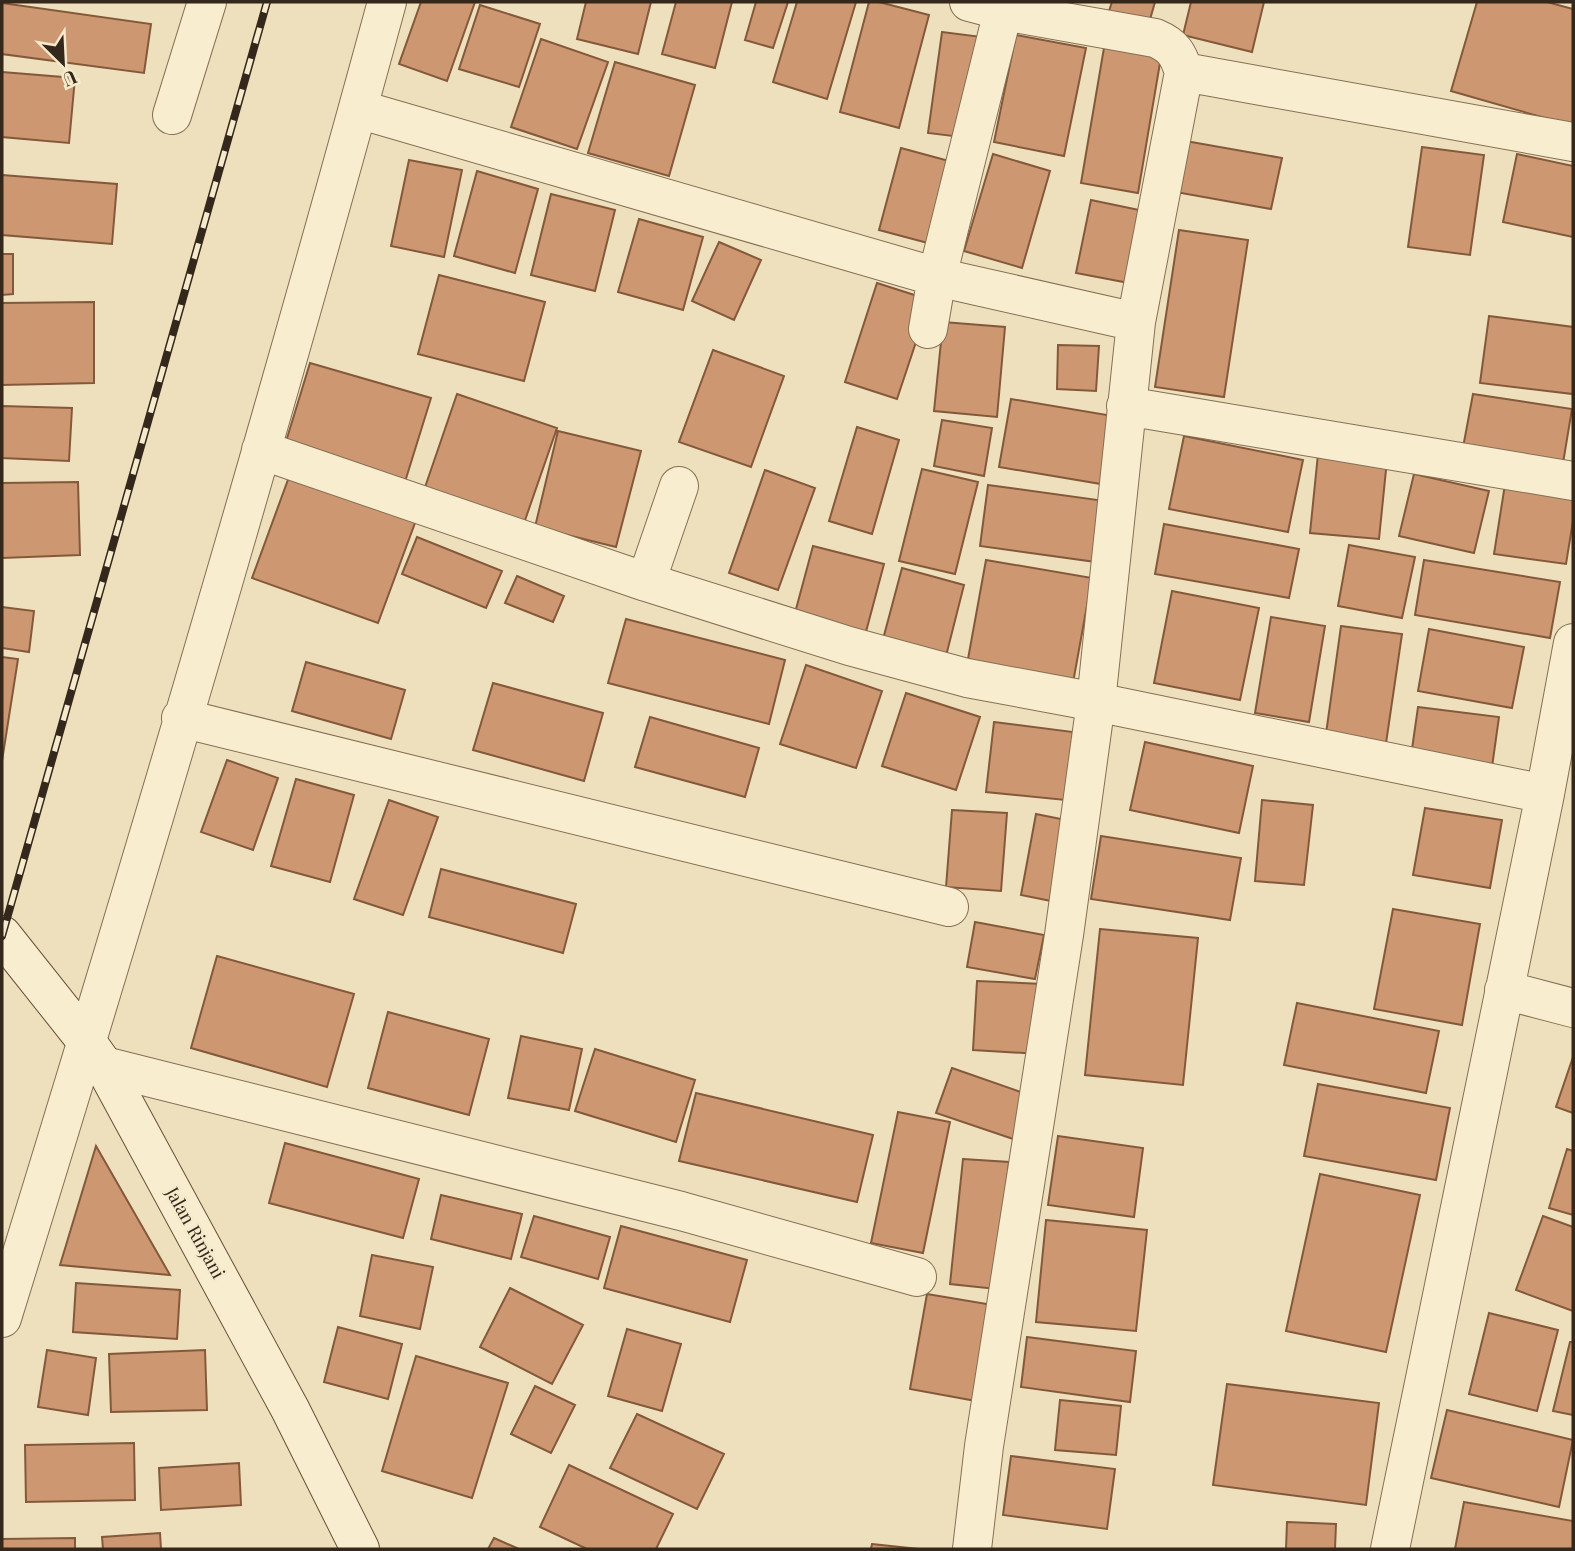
<svg xmlns="http://www.w3.org/2000/svg" width="1575" height="1551" font-family="'Playfair Display',serif">
<style>
.building{fill:#cd9871;stroke:#84593b;stroke-width:2}
.lines{fill:none;stroke-linecap:round;stroke-linejoin:round}
.street-casing{stroke:#856f55;stroke-width:40}
.secondary-casing{stroke:#675039;stroke-width:40}
.street{stroke:#f9edcf;stroke-width:38}
.secondary{stroke:#f9edcf;stroke-width:38}
.rail-casing{stroke:#34271b;stroke-width:8}
.rail{stroke:#f5eacb;stroke-width:5;stroke-dasharray:16;stroke-linecap:butt}
.labels{text-anchor:middle;stroke-width:5;stroke-linejoin:round;paint-order:stroke}
.street-label{font-size:18px;fill:#34271b;stroke:#f5eacb}
</style>
<rect width="100%" height="100%" fill="#eee0bc"/>
<path class="building" d="M421,2H475L447,81L399,64Z
M586,2H651L638,54L577,39Z
M676,2H732L715,68L662,54Z
M756,2H788L773,48L745,40Z
M797,2H856L827,99L773,82Z
M869,2H879L929,15L899,128L840,112Z
M1112,2H1155L1149,23L1109,11Z
M1191,2H1264L1252,52L1183,35Z
M1477,2H1547L1573,9V126L1451,91Z
M2,3L151,24L144,73L2,54Z
M480,5L540,24L519,87L459,69Z
M942,32L982,37L969,138L928,133Z
M1016,35L1086,48L1064,156L994,142Z
M541,39L608,62L577,149L511,127Z
M1105,42L1162,51L1138,193L1081,183Z
M615,62L695,85L669,176L588,153Z
M2,72L75,78L69,143L2,137Z
M1180,140L1282,158L1271,209L1170,191Z
M1422,147L1484,155L1470,255L1408,247Z
M901,148L960,164L939,246L879,230Z
M993,154L1050,171L1022,268L964,251Z
M1517,154L1573,166V237L1503,222Z
M409,160L462,170L444,257L391,246Z
M477,171L538,189L515,273L454,256Z
M2,175L117,184L112,244L2,235Z
M551,194L615,210L595,291L531,275Z
M1091,200L1144,211L1129,283L1076,273Z
M639,219L703,237L683,310L618,292Z
M1179,230L1248,240L1224,397L1155,387Z
M719,242L761,260L734,320L692,301Z
M2,254H13V294L2,295Z
M439,275L545,302L524,381L418,354Z
M877,283L930,300L897,399L845,382Z
M94,302V383L2,385V303Z
M1489,316L1573,327V394L1480,383Z
M943,322L1005,327L997,417L934,411Z
M1058,345L1099,346L1096,391L1057,389Z
M713,350L784,376L751,467L679,442Z
M310,363L431,398L404,485L284,448Z
M457,394L557,428L523,526L423,493Z
M1473,394L1572,409L1562,469L1462,453Z
M1011,399L1113,416L1101,484L999,467Z
M2,406L72,408L69,461L2,458Z
M942,420L992,428L984,476L934,466Z
M857,427L899,440L872,534L829,521Z
M558,431L641,451L616,547L535,527Z
M1184,436L1303,460L1288,532L1169,509Z
M1318,454L1387,460L1379,539L1310,533Z
M293,466L419,512L378,623L252,578Z
M922,469L978,482L955,574L899,561Z
M765,470L815,488L778,590L729,573Z
M1414,474L1489,491L1474,553L1399,536Z
M1506,478L1573,488V521L1566,564L1494,554Z
M78,482L80,555L2,558V483Z
M988,485L1105,501L1096,562L980,546Z
M1164,524L1299,549L1289,598L1155,574Z
M417,537L502,571L486,608L402,574Z
M1349,545L1415,557L1402,618L1338,606Z
M813,546L884,564L863,643L792,624Z
M986,560L1092,578L1072,688L966,670Z
M1424,560L1560,582L1550,638L1415,615Z
M902,568L964,585L945,660L882,643Z
M517,576L564,596L553,622L505,603Z
M1172,591L1259,608L1240,700L1154,683Z
M2,607L34,611L29,652L2,648Z
M1271,617L1325,626L1309,722L1255,713Z
M626,619L785,660L769,724L608,683Z
M1341,626L1402,634L1385,750L1325,741Z
M1429,629L1524,647L1512,708L1418,691Z
M2,657L18,659L2,761Z
M306,662L405,690L391,739L292,711Z
M806,665L882,691L856,768L780,744Z
M493,683L603,713L584,781L473,750Z
M906,693L980,717L956,790L882,766Z
M1418,707L1499,717L1492,767L1411,756Z
M650,717L759,748L745,797L635,767Z
M994,722L1073,732L1065,800L986,792Z
M1145,742L1253,766L1239,833L1130,810Z
M227,760L278,778L253,850L201,832Z
M296,779L354,795L330,882L271,866Z
M389,800L438,817L403,915L354,899Z
M1262,800L1313,805L1304,885L1255,881Z
M1425,808L1502,820L1490,888L1413,875Z
M952,810L1007,813L1001,891L946,887Z
M1036,814L1071,821L1056,902L1021,895Z
M1101,836L1241,858L1230,920L1091,899Z
M441,869L576,904L563,953L429,917Z
M1393,909L1480,924L1462,1025L1374,1009Z
M975,922L1044,935L1035,979L967,967Z
M1100,929L1198,938L1183,1085L1085,1075Z
M217,956L354,994L327,1087L191,1048Z
M977,981L1043,984L1039,1054L973,1050Z
M1297,1003L1439,1031L1426,1093L1284,1065Z
M388,1012L489,1039L469,1115L368,1088Z
M521,1036L582,1049L569,1110L508,1098Z
M595,1049L695,1080L676,1142L575,1111Z
M1573,1057V1113L1556,1107Z
M952,1068L1035,1097L1019,1141L936,1113Z
M1318,1084L1450,1108L1436,1180L1304,1156Z
M696,1093L873,1135L857,1202L679,1161Z
M898,1112L950,1122L923,1253L871,1243Z
M1058,1136L1143,1148L1134,1217L1048,1205Z
M285,1143L419,1179L403,1238L269,1203Z
M96,1146L170,1275L60,1265Z
M1567,1149L1573,1151V1215L1549,1208Z
M963,1159L1009,1162L996,1289L950,1284Z
M1320,1174L1420,1195L1386,1352L1286,1331Z
M441,1195L522,1214L511,1259L431,1239Z
M534,1216L610,1237L598,1279L521,1257Z
M1543,1216L1573,1227V1311L1516,1290Z
M1046,1220L1147,1230L1136,1331L1036,1322Z
M621,1226L747,1260L730,1322L604,1288Z
M372,1255L433,1267L420,1329L360,1316Z
M76,1283L180,1290L177,1339L73,1332Z
M510,1288L583,1325L552,1384L480,1347Z
M927,1294L993,1305L976,1401L910,1389Z
M1489,1313L1558,1330L1537,1411L1469,1394Z
M338,1327L402,1344L388,1399L324,1382Z
M627,1329L681,1344L662,1411L608,1396Z
M1027,1337L1136,1351L1130,1402L1021,1387Z
M1570,1342H1573V1415L1553,1411Z
M47,1350L96,1358L88,1415L38,1407Z
M205,1350L207,1410L111,1412L109,1354Z
M416,1356L508,1383L472,1498L382,1471Z
M1227,1384L1379,1403L1366,1505L1213,1485Z
M535,1386L575,1405L551,1453L511,1434Z
M1060,1400L1121,1406L1116,1455L1055,1450Z
M1447,1410L1573,1440L1559,1507L1431,1478Z
M637,1414L724,1454L697,1509L610,1468Z
M134,1443L135,1500L26,1502L25,1445Z
M1011,1456L1115,1469L1107,1529L1003,1515Z
M239,1463L241,1505L161,1510L159,1468Z
M569,1465L673,1514L656,1549H587L540,1527Z
M1464,1502L1573,1521V1549H1455Z
M1287,1522L1336,1524L1335,1549H1286Z
M160,1533L161,1549H103L102,1537Z
M75,1538V1549H2V1539Z
M494,1538L519,1549H488Z
M872,1544L919,1549H871Z"/>
<g class="lines">
<defs>
<path id="street" d="M969,2L1003,11L1155,38C1174,46 1178,54 1184,72L1136,322L1096,702L1064,935L984,1446L972,1549
M1184,72L1573,142
M358,109L937,277L1136,322
M172,115L207,2
M928,329L937,277L1003,11
M1126,406L1573,481
M261,450L646,582L849,646L967,678L1096,702L1545,794
M646,582L679,486
M181,718L949,907
M1504,990L1573,1008
M104,1066L681,1211L917,1277
M2,1318C137,881 267,443 387,2
M1390,1549L1545,794L1573,643"/>
<path id="secondary" d="M2,935L87,1042L104,1066L290,1409L360,1549"/>
</defs>
<use href="#street" class="street-casing"/>
<use href="#secondary" class="secondary-casing"/>
<use href="#street" class="street"/>
<use href="#secondary" class="secondary"/>
<defs>
<path id="rail" d="M2,936L267,2"/>
</defs>
<use href="#rail" class="rail-casing"/>
<use href="#rail" class="rail"/>
</g>
<g class="labels">
<g class="street-label">
<text transform="translate(195 1233) rotate(61)" y="6">Jalan Rinjani</text>
</g>
</g>
<rect width="1575" height="1551" fill="none" stroke="#34271b" stroke-width="7"/>
<g transform="translate(63 63) rotate(156)" stroke="#f5eacb" stroke-width="5" paint-order="stroke">
<path d="M0-5L12 26L0 18L-12 26Z" fill="#34271b"/>
<text y="-10" font-size="19" font-weight="bold" text-anchor="middle" fill="#34271b">U</text>
</g>
</svg>
